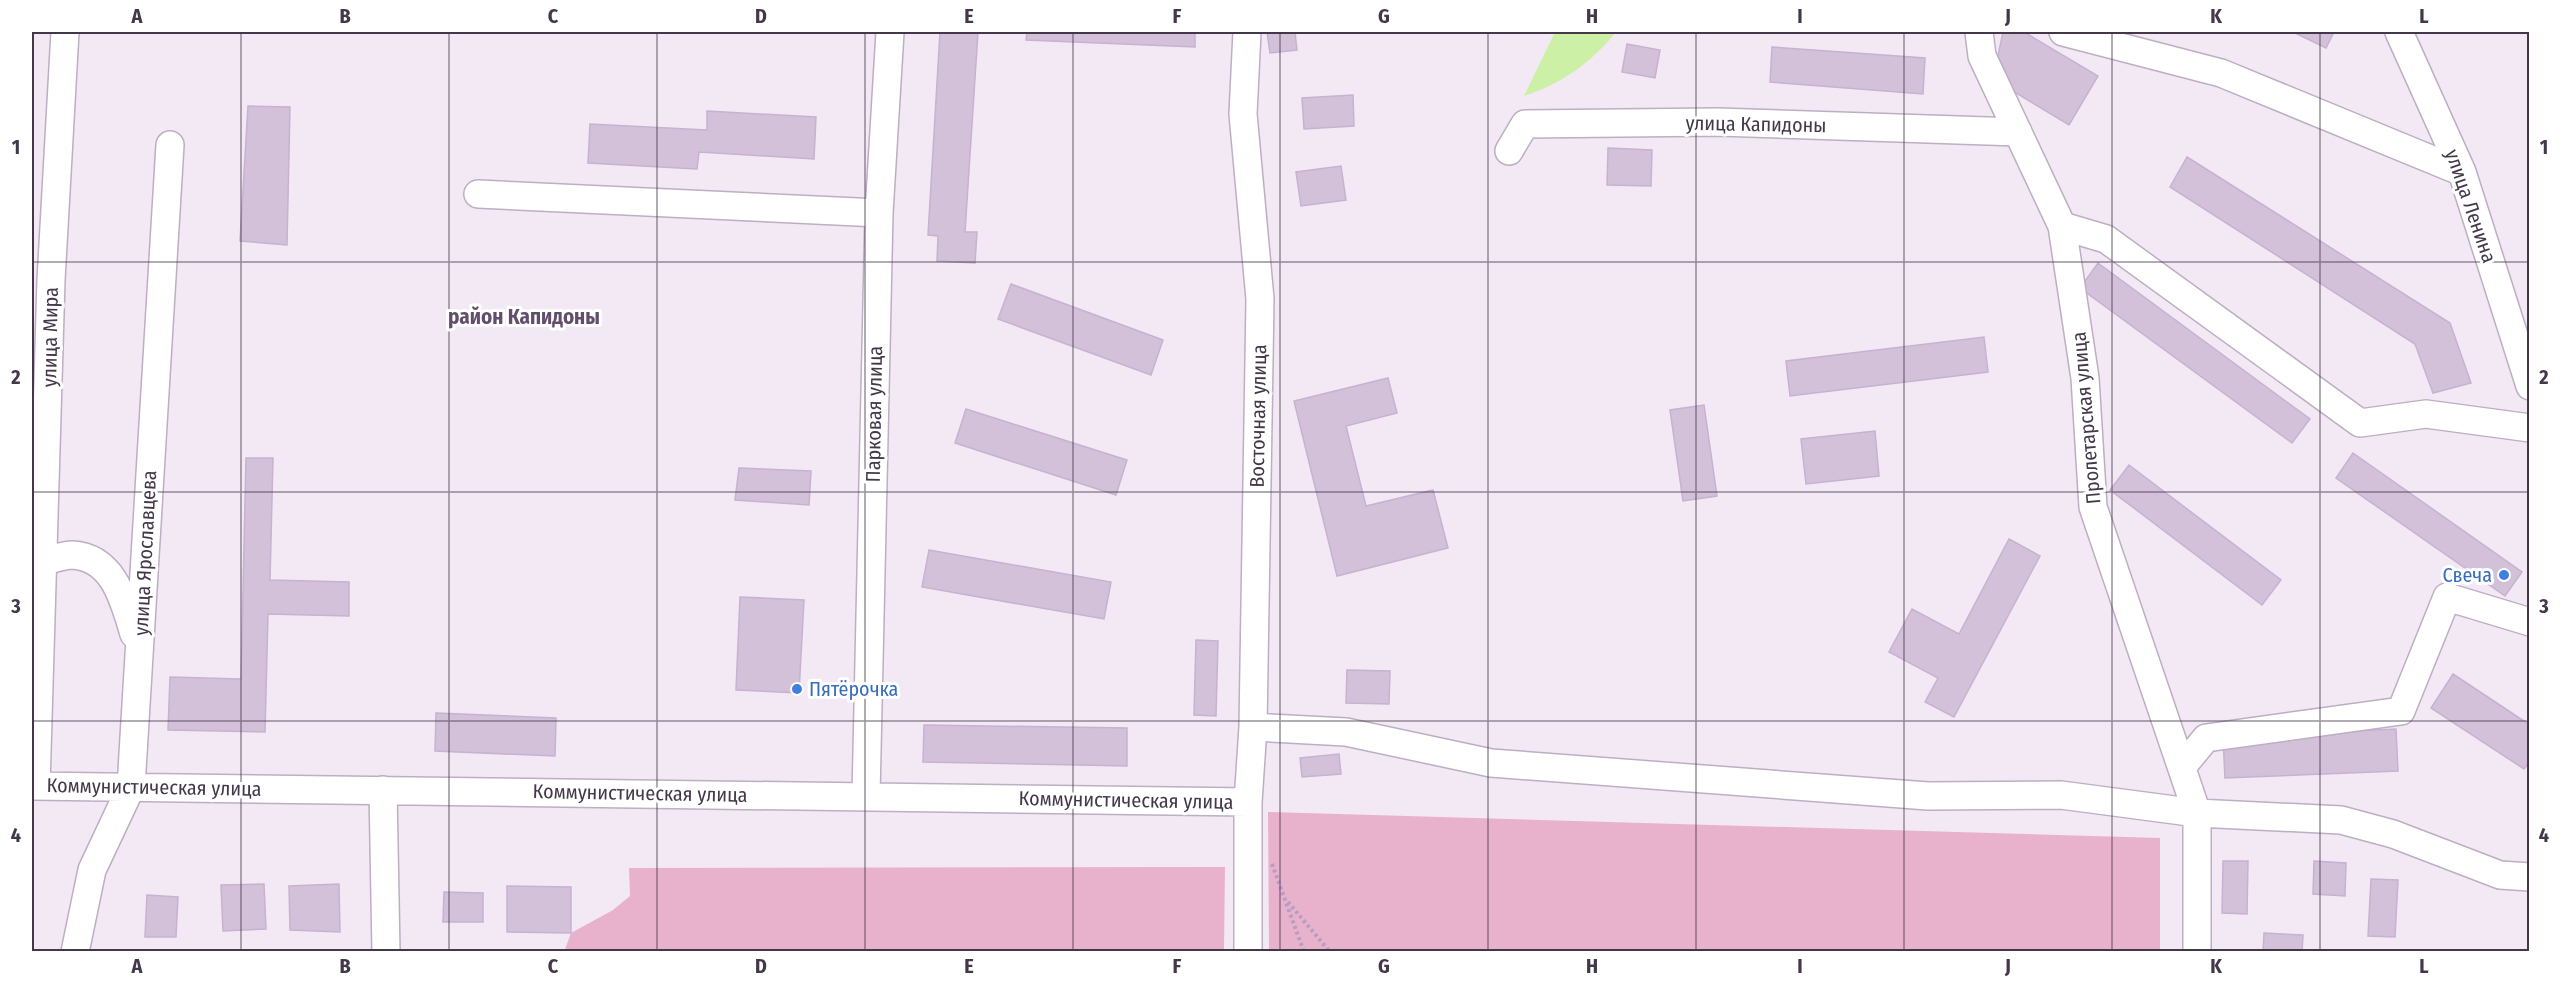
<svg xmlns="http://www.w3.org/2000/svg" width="2561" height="983" font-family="'Fira Sans Condensed',sans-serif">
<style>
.green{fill:#e9b2cc}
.water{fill:#ccf1a6}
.building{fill:#d2c1d9;stroke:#c8b1d1;stroke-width:1.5}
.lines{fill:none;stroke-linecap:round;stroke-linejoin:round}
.minor-casing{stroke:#beaec3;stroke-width:30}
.path{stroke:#b89dc2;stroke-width:4;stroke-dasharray:3 3;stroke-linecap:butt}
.minor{stroke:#fff;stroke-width:27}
.grid{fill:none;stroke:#433749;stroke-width:1.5;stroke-opacity:0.55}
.shop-dot{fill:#3f7fe0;stroke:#fff;stroke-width:2}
.labels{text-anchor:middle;stroke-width:6;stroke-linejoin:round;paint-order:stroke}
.street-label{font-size:20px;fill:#433749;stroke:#fff}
.shop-label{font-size:20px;fill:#366cbe;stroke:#fff;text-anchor:end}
.neighbourhood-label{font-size:21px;font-weight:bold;fill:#624e6b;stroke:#fff}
.neatline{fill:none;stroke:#433749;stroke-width:2}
.grid-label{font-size:20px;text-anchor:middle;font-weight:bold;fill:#433749}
</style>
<rect width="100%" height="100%" fill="#f2e9f5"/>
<path class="green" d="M1268,812L2160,838V951H1269Z
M1225,867L1224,951L564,952L571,933L613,910L630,896L629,868Z"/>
<path class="water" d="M1555,32H1616C1592,62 1560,85 1524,96Z"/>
<path class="building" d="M940,32H978L965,232H977L975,263L937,261L938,236L928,235Z
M1027,32H1195V47L1026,40Z
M1267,32H1295L1297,50L1270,53Z
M2003,32H2024L2098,76L2069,125L1993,79Z
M2293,32H2334L2326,48Z
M1627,44L1660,50L1655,78L1622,72Z
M1772,47L1925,58L1923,94L1770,82Z
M1353,95L1354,126L1304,129L1302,98Z
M248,106L290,107L287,245L240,241Z
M707,111L816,117L814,159L699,152L697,169L588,163L590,124L707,130Z
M1608,148L1652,150L1651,186L1607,185Z
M2187,157L2450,323L2471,383L2433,393L2415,344L2170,187Z
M1341,166L1346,200L1301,206L1296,172Z
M2098,263L2310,419L2292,443L2080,288Z
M1011,284L1163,340L1151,375L998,319Z
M1984,337L1988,372L1790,396L1786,361Z
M1388,378L1397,413L1346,426L1366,506L1433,490L1448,548L1337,576L1294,401Z
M1704,405L1717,496L1683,501L1670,410Z
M966,409L1127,460L1116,495L955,443Z
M1875,431L1879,476L1806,484L1801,439Z
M2353,453L2522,572L2505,596L2336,478Z
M246,458H273L270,580L349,582V616L268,614L265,732L168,730L170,677L241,679Z
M2129,465L2281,580L2262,605L2110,490Z
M739,468L811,471L809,505L735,500Z
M2009,539L2040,556L1954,717L1925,702L1938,678L1889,652L1912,609L1959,634Z
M929,550L1111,582L1104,619L922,587Z
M740,597L804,600L799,693L736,690Z
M1196,640L1218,641L1216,716L1194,715Z
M1347,670L1390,671L1389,704L1346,703Z
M2453,674L2530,725V761L2524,769L2431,708Z
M436,713L556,718L555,756L435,751Z
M924,725L1127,728V766L923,762Z
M2396,729L2398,771L2225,778L2223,737Z
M1339,754L1341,774L1302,777L1300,758Z
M2223,861H2248L2247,914L2222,913Z
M2314,861L2346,863L2345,896L2313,894Z
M2371,879L2398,880L2395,937L2368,936Z
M264,884L266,929L223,931L221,885Z
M339,884L340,932L290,930L289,886Z
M507,886L571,887V933L507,932Z
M444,892L483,893V922H443Z
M147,895L178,897L176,937H145Z
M2264,933L2303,935L2302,952H2263Z"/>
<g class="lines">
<defs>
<path id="minor" d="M1247,32L1243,114L1260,299L1253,727L1248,802V952
M1979,32L1982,56L2062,226L2085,378L2093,507L2197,813V952
M2063,32L2221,73L2462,172
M2399,32L2462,172L2530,386
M1509,151L1525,124L1718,122L2018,132
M478,194L879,213
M2062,226L2106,239L2360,423L2426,414L2530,428
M45,561C53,559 64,555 72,555C114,557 124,601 134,634
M1253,727L1346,732L1491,763L1928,796L2061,795L2197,813L2341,820L2393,834L2500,875L2530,877
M2182,767L2206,738L2401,711L2447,597L2530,622
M32,786L1248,802
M36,786L51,280L65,32
M383,790L386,952
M866,796L879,213L890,32
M75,952L92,870L131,787L170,145"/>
</defs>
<use href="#minor" class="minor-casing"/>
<path class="path" d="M1272,864L1304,952
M1288,902L1330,952"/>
<use href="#minor" class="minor"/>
</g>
<path class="grid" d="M241,32V952M449,32V952M657,32V952M865,32V952M1073,32V952M1280,32V952M1488,32V952M1696,32V952M1904,32V952M2112,32V952M2320,32V952M32,262H2530M32,492H2530M32,721H2530"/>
<g class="shop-dot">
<circle cx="2504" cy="575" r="6"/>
<circle cx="797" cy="689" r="6"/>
</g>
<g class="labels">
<g class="street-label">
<text transform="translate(1756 124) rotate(1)" y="7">улица Капидоны</text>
<text transform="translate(2471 206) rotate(71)" y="7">улица Ленина</text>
<text transform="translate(50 337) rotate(-89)" y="7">улица Мира</text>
<text transform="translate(874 414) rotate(-89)" y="7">Парковая улица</text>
<text transform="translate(1258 416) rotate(-89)" y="7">Восточная улица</text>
<text transform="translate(2086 418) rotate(-95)" y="7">Пролетарская улица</text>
<text transform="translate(145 553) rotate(-87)" y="7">улица Ярославцева</text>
<text transform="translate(154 787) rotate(1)" y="7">Коммунистическая улица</text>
<text transform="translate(640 793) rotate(1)" y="7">Коммунистическая улица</text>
<text transform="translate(1126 800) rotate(1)" y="7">Коммунистическая улица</text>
</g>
<g class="shop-label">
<text x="2492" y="582">Свеча</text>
<text x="809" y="696" text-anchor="start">Пятёрочка</text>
</g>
<g class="neighbourhood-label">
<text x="524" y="324">район Капидоны</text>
</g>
</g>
<rect width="2561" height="983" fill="none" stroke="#ffffff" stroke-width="66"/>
<rect x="33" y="33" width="2495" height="917" class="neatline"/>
<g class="grid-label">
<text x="137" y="23">A</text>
<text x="345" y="23">B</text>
<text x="553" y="23">C</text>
<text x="761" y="23">D</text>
<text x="969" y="23">E</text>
<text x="1177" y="23">F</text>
<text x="1384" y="23">G</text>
<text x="1592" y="23">H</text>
<text x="1800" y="23">I</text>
<text x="2008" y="23">J</text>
<text x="2216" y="23">K</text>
<text x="2424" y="23">L</text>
<text x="16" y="154">1</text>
<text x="2544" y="154">1</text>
<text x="16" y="384">2</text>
<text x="2544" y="384">2</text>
<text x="16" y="613">3</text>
<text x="2544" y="613">3</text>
<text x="16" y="842">4</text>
<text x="2544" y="842">4</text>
<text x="137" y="973">A</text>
<text x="345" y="973">B</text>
<text x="553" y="973">C</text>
<text x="761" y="973">D</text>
<text x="969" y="973">E</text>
<text x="1177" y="973">F</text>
<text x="1384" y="973">G</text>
<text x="1592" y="973">H</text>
<text x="1800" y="973">I</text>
<text x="2008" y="973">J</text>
<text x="2216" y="973">K</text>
<text x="2424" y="973">L</text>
</g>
</svg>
